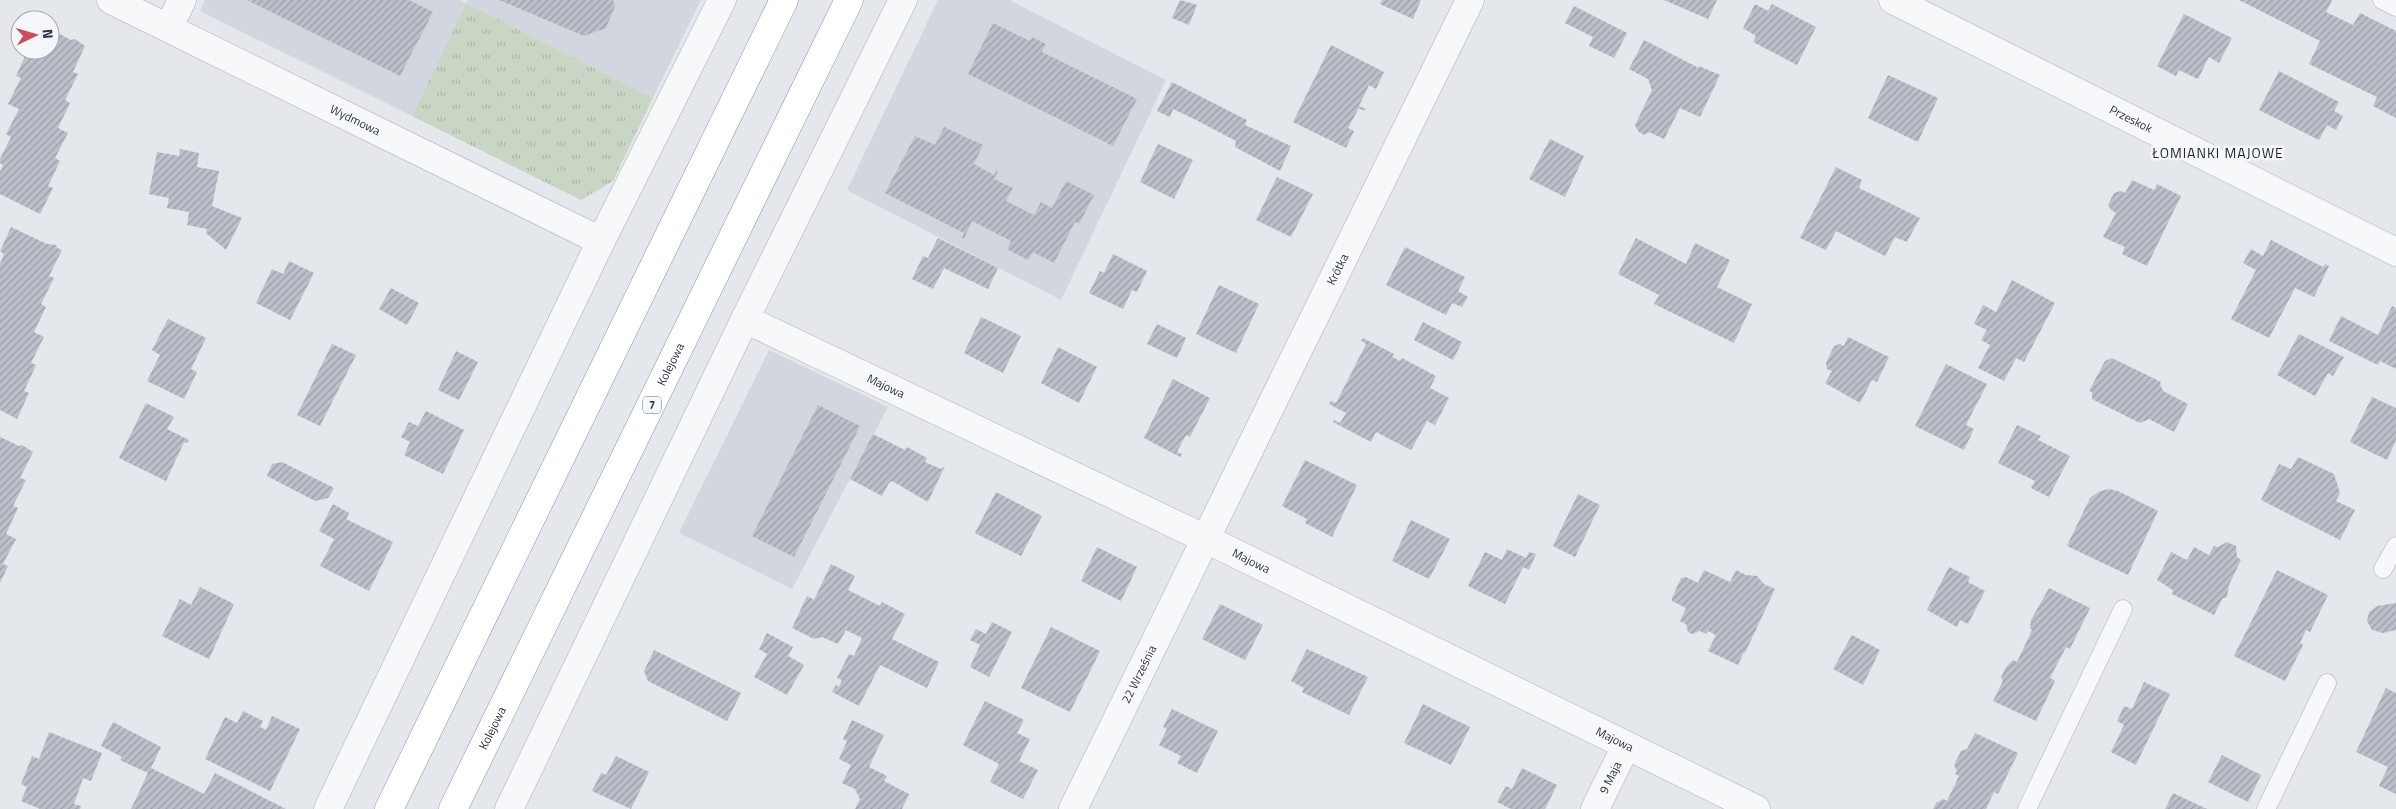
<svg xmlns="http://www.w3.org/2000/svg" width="2396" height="809" font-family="'Titillium Web',sans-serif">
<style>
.built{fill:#d2d6de}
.grass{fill:url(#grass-tufts)}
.building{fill:url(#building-hatch)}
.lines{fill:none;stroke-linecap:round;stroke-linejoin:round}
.service-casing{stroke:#a9aeb7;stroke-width:19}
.minor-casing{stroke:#a9aeb7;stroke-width:29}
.trunk-casing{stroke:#8b94a3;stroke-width:29}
.service{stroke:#f7f8fa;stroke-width:18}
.minor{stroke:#f7f8fa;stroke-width:28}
.trunk{stroke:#fff;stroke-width:28}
.labels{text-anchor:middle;stroke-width:5;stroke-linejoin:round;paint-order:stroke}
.shield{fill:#f4f6f9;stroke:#676e7b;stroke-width:1}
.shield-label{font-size:11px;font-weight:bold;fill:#2b3445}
.street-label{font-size:12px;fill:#2b3445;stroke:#f4f6f9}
.neighbourhood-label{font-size:14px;letter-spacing:1px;fill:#1d2536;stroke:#f4f6f9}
</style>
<defs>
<pattern id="grass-tufts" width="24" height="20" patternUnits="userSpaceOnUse" patternTransform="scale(1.25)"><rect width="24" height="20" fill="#c9d6c5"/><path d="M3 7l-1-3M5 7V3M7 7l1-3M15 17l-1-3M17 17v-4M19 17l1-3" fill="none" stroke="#adb8ab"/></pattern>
<pattern id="building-hatch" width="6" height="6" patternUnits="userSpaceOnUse" patternTransform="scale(1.25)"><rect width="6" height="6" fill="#bbc0ca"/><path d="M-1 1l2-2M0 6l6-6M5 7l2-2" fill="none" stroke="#989da6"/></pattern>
</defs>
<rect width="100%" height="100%" fill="#e4e7ec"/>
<path class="built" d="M205,0H460L466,3L468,0H701L653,98L466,3L412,116L200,11Z
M938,0H1009L1166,80L1061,300L847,190Z
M769,350L888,407L792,589L679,533Z"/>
<path class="grass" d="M466,3L653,98L613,181L581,200L412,116Z"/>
<path class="building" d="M247,0H409L433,12L400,76Z
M499,0H613L615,6L606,28L584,36Z
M1180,0L1197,5L1189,25L1172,18Z
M1382,0H1421L1413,19L1380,4Z
M1664,0H1717L1708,19Z
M2239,0H2332L2326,12L2353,25L2360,13L2396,31V118L2373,106L2377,97L2309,64L2320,41Z
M1755,4L1768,11L1772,4L1816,27L1797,65L1753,42L1756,36L1743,28Z
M1574,6L1627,33L1614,58L1589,46L1593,37L1565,23Z
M2184,14L2232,38L2219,63L2209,57L2198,79L2179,70L2176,76L2157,66Z
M993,23L1030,41L1032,37L1046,44L1042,52L1137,99L1113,146L968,74Z
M50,29L71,40L75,39L85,46L73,72L78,74L65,100L70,103L58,128L68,133L55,158L60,161L48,186L53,188L40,214L0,194V172L3,165L0,163V159L11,137L6,134L19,109L8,104L21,78L16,76L28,50H50Z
M1644,40L1695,66L1698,68L1699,66L1720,75L1700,117L1680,108L1664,139L1649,132L1644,135L1638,131L1635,125L1652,90L1648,79L1629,69Z
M1331,45L1384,72L1376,89L1369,85L1359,106L1366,109L1364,111L1359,108L1348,128L1354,131L1346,148L1293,122Z
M2279,71L2339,102L2334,111L2343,116L2336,130L2327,125L2319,140L2259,110Z
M1888,75L1938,98L1918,142L1868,118Z
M1172,82L1247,120L1245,125L1291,146L1280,171L1235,147L1236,141L1196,120L1173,109L1170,117L1157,111Z
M944,127L983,145L974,164L994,175L997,170L998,171L994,179L1013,188L1006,201L1034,215L1041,202L1052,208L1066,181L1094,195L1079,224L1075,222L1054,263L1033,252L1028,260L1007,249L1011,241L972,221L964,239L962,238L964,233L885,193L915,136L935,145Z
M1550,139L1584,156L1565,197L1529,179Z
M1158,144L1193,160L1174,199L1140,182Z
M180,149L199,153L197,167L219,171L212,206L242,218L226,250L206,233L207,229L187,225L189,212L167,208L169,198L149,194L157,152L179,156Z
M1836,167L1862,180L1859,188L1920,218L1907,242L1895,237L1885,256L1836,231L1826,250L1800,238Z
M1277,177L1313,194L1291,237L1256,220Z
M2132,180L2154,190L2157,184L2181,196L2147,266L2122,254L2125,247L2103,237L2116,213L2111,210L2108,205L2114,193L2121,191L2125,193Z
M11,227L47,244L56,245L57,248L62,250L49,276L54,278L41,304L46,307L34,332L44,337L31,363L36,365L24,391L29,393L17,419L0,410V264L4,254L0,251Z
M938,238L998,268L988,289L944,268L933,289L912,279L923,256L928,258Z
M1636,238L1686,264L1695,243L1730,260L1717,287L1752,304L1734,343L1654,304L1659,295L1618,274Z
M2271,240L2323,267L2325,264L2329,266L2314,297L2295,288L2269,338L2231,319L2256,270L2243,263L2251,249L2263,256Z
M1405,247L1465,277L1458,291L1468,297L1462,307L1452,303L1446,315L1386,285Z
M1113,254L1147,271L1137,292L1132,290L1123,309L1089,293L1100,271L1104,273Z
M289,261L314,273L290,320L256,303L272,269L283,274Z
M2012,280L2055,303L2024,362L2016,358L2004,381L1978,368L1990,345L1981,340L1987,330L1974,324L1983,305L1996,312Z
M1219,285L1259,304L1236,353L1196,334Z
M391,288L419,303L407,325L379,309Z
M2392,306L2396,308V369L2380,361L2378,365L2329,341L2341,316L2378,335Z
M981,317L1021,336L1003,373L964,353Z
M168,319L206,338L191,369L197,372L184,399L147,381L160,355L152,350Z
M1423,322L1462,342L1453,360L1414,340Z
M1157,324L1186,338L1177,358L1147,344Z
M2299,334L2344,357L2333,376L2328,373L2315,396L2277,375Z
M1848,337L1889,357L1877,382L1872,380L1860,403L1825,383L1832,371L1827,369L1826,363L1834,346L1840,344L1844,346Z
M1363,338L1394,354L1392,357L1400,361L1402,358L1436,376L1430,388L1449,398L1435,425L1427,421L1411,450L1376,432L1371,442L1333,422L1334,420L1340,423L1346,413L1329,404L1331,401L1336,403L1366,344L1361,341Z
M332,344L356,355L320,426L297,415Z
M1058,347L1097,367L1079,403L1041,383Z
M456,351L478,362L459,400L438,390Z
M2112,358L2161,382L2160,384L2163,391L2188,404L2174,432L2149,419L2140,423L2092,399V392L2089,391L2105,361Z
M1946,364L1987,384L1966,425L1974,429L1964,450L1915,426Z
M1173,379L1210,398L1190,437L1186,435L1177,452L1182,454L1180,457L1144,438Z
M2372,397L2396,408V440L2387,460L2350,442Z
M146,403L174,417L167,429L189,440L187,443L184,442L166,481L119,458Z
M818,405L860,426L794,557L752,536Z
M426,411L464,430L443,474L404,455L410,442L401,437L409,422L418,426Z
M2017,425L2041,436L2038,440L2070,456L2049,497L2031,488L2035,481L1998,463Z
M873,434L905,450L907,447L927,458L925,462L941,469L945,466L928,502L892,481L889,483L882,496L850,479Z
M0,437L19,446L22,445L33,452L20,478L26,480L13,506L18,508L6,534L16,539L3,564L8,566L0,583Z
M2298,457L2334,474L2340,493L2336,501L2355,510L2340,540L2261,500L2279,464L2291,469Z
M1305,460L1357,485L1332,537L1305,523L1307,519L1282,506Z
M282,462L334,488L328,498L315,501L267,476L272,464Z
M2109,489L2118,491L2158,511L2128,575L2067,546L2090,498L2100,491Z
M996,492L1042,516L1021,556L975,533Z
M1578,494L1600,505L1575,557L1553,546Z
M333,504L349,513L346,519L393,542L369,591L320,566L334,539L319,531Z
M1411,520L1450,539L1429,579L1392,561Z
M2227,542L2236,546L2237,557L2241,560L2229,585L2227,597L2222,599L2214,615L2172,594L2173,590L2157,580L2171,552L2187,560L2194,547L2209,555L2214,546L2218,547Z
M1097,547L1137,567L1121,601L1081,581Z
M1507,549L1526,558L1529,552L1536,554L1529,570L1523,567L1505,604L1468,586L1485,552L1502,560Z
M831,564L855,576L848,590L880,606L882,602L905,614L892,639L939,662L927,688L880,665L859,706L832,692L836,685L839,687L842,680L837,678L849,654L854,656L862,638L846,630L838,644L822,637L814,639L792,628L807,596L814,600Z
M1949,567L1970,577L1968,582L1985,591L1968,624L1960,620L1957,627L1927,610Z
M1704,570L1730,582L1736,570L1746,575L1757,576L1764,584L1775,589L1745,653L1744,652L1738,665L1708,651L1716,635L1708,631L1706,634L1700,631L1692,634L1688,632L1686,624L1680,621L1686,608L1672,601V598L1681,578L1686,577L1698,583Z
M2277,570L2328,595L2310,632L2306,630L2300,643L2303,645L2285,681L2234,656Z
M200,587L234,604L209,659L162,636L180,599L191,605Z
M2049,588L2090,608L2070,649L2066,647L2050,678L2055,681L2036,721L1993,701L2003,681L2001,677L2006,667L2013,660L2017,662L2032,630L2030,629L2031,620Z
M2396,603V630L2383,633L2372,630L2367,621L2369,612L2377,606Z
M1220,604L1263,625L1245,660L1202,639Z
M992,622L1012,632L989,677L970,667L980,645L970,640L976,629L986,634Z
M1051,627L1100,651L1070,712L1021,688Z
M767,633L793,647L788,656L804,665L787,695L754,677L767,654L759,649Z
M1852,635L1880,650L1863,685L1833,669Z
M1307,649L1368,677L1349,715L1302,692L1304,688L1291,681Z
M654,650L741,693L727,721L648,681L644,671Z
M2144,682L2170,694L2136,765L2111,752L2124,725L2117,721L2124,706L2132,709Z
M2386,688L2396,693V794L2379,786L2388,767L2356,752Z
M985,701L1024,720L1017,733L1030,739L1019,761L1038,770L1023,799L990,782L999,764L963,745Z
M1423,704L1470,727L1451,765L1404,743Z
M1172,709L1218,731L1197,773L1177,763L1181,756L1159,745L1167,729L1163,727Z
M243,711L263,721L260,727L266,730L272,716L300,729L270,791L205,759L225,717L237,723Z
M852,720L884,735L869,767L887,776L884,781L909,794L902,809H855L860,799L855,789L842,783L851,765L839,759L847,741L843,739Z
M113,722L161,747L151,768L204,794L215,773L286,809H131L148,773L120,760L122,757L101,746Z
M49,732L102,753L91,781L83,778L74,804L81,806L80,809H40L21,801L27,787L21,784L32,756L39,759Z
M1975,733L2018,753L1998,794L1994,792L1986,809H1933L1936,803L1943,799L1947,801L1959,776L1955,774L1957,771L1954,765L1961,751L1967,749Z
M2222,755L2261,775L2248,802L2208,782Z
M616,756L649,772L631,809L592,791L601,773L606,775Z
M1522,768L1557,785L1545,809H1511L1497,802L1506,786L1512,789Z
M2173,793L2207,809H2165Z"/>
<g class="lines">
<defs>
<path id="service" d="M2382,0L2396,7
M2383,569L2396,546
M2027,809L2123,609
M2266,809L2327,683"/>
<g id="minor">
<path id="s1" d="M111,0L601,241"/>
<path id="s2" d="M1893,0L2396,252"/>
<path d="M169,27L182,0"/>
<path id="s3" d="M745,319L1206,539L1756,809"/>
<path d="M328,809L601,241L722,0"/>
<path d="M509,809L745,319L903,0"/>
<path id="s4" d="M1073,809L1470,0"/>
<path id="s5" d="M1595,809L1626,746"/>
</g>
<g id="trunk">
<path d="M389,809L784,0"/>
<path id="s6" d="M453,809L849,0"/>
</g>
</defs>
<use href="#service" class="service-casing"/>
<use href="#minor" class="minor-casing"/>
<use href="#trunk" class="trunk-casing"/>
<use href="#service" class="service"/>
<use href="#minor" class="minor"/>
<use href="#trunk" class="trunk"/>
</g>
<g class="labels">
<rect class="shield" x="643" y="396.5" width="18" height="17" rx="4"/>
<g class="shield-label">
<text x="652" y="409">7</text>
</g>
<g class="street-label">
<text dy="4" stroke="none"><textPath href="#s2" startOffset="266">Przeskok</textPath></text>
<text dy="4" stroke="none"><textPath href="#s1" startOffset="272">Wydmowa</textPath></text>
<text dy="4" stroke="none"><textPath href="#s4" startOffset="601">Krótka</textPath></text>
<text dy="4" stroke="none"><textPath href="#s6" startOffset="495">Kolejowa</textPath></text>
<text dy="4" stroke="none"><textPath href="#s3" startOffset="156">Majowa</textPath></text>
<text dy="4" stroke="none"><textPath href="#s3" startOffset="561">Majowa</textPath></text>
<text dy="4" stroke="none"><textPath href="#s4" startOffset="150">22 Września</textPath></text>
<text dy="4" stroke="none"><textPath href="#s6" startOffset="90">Kolejowa</textPath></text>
<text dy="4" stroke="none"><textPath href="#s3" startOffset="966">Majowa</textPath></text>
<text dy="4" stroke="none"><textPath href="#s5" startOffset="35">9 Maja</textPath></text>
</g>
<g class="neighbourhood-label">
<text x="2218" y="158">ŁOMIANKI MAJOWE</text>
</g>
</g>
<g transform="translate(35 35) rotate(85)"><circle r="24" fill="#f4f6f9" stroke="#a4a8b1"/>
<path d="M0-4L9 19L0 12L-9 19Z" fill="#d1495b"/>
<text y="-8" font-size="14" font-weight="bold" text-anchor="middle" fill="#2b3445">N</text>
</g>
</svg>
